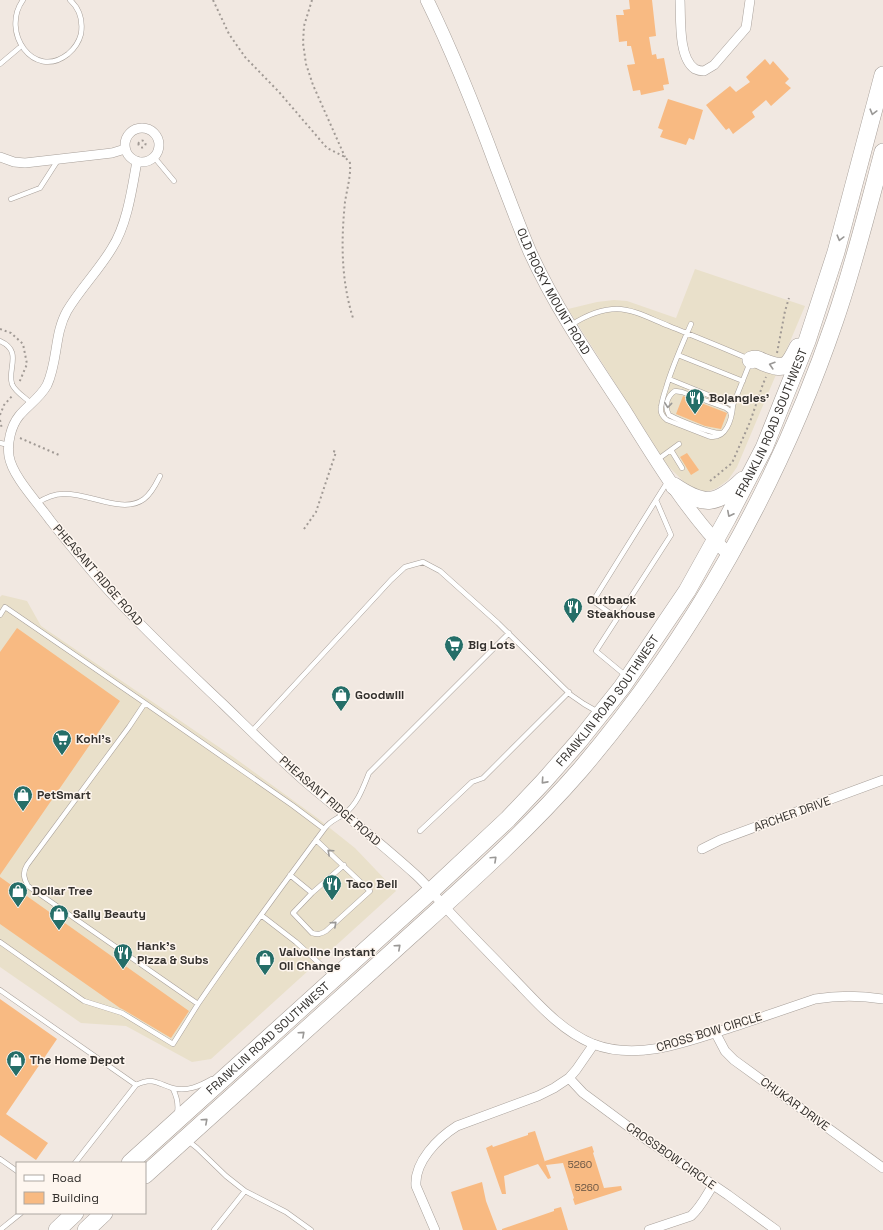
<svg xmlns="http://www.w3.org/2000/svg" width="883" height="1230" font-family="'Space Grotesk',sans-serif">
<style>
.commercial{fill:#e9e0ca}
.building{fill:#f8ba82}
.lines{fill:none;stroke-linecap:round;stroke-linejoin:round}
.lane-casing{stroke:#a8a09a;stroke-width:5.5}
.street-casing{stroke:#a8a09a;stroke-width:10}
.secondary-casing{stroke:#a8a09a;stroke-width:14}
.highway-casing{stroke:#a8a09a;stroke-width:18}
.path{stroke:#a19a95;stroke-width:2;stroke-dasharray:2 3;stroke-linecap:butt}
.lane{stroke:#fff;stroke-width:4.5}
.street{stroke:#fff;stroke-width:9}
.secondary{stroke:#fff;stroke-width:13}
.highway{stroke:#fff;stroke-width:17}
.oneway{stroke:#9a9896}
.labels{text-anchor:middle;stroke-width:3;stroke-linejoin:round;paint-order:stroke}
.number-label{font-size:10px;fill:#655343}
.street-label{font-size:12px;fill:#34312e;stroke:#fef6ef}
.poi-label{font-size:12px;font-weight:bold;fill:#34312e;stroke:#fef6ef;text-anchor:start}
</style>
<rect width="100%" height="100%" fill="#f1e8e1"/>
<path class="commercial" d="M695,269L805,306L737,467L728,480L717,488L709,491H700L686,484L667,465L568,309L597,302L614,300L627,301L676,318Z
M2,595L27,601L41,626L232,756L316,817L355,848L396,891L211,1059L192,1062L126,1026L81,1023L0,967V597Z"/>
<path class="building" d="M629,0H652L656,36L649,37L652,55L656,54L657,59L664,58L669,84L663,85L664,90L641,95L640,90L633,91L627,65L635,64L631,46H627V41L619,42L616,15H624L623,10L630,9Z
M765,59L770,65L773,61L789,79L785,83L791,88L771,106L766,100L752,112L755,117L733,134L729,128L726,130L706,105L730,86L736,92L750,82L746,77Z
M668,99L703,110L694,140L689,138L686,145L660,137L663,130L658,128Z
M683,396L727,413L721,429L705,426L676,414Z
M687,453L699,470L691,475L680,457Z
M17,628L120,701L0,875V652Z
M0,877L189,1011L171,1038L124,1010L120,1008L0,924Z
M0,999L57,1039L6,1114L48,1143L36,1160L0,1135Z
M535,1131L545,1162V1161L592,1146L594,1152L593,1153L604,1188L621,1186L622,1190L575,1205L573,1199L574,1198L563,1163L546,1165L551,1178L548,1179L538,1164L504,1176L506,1194H502L486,1148L492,1145L493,1147L528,1135V1133Z
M482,1182L486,1201L497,1230H463L451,1192Z
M561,1207L568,1230H502V1229L554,1211V1209Z"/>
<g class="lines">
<defs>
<path id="lane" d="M23,0C0,32 34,81 68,54C74,49 79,42 81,34C83,21 80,9 70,0
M0,64L19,48
M154,157L174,181
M11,199L40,188L58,160
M571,325C585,316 600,309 617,309C634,309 653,320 669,326C696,337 724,348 751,360L733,405C732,419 726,441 708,436L667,420C663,417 660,412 661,407C662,401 664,394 666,388C672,367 682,345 691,324
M0,341C23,351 7,369 12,384C15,392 26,398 32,404
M678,355L743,381
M669,379L733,405
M722,433C714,435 678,420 669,415C664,407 667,396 675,391L682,392L726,408L730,411L731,415
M0,443L9,445
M671,450L682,468
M657,460L679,444
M37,503C45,498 54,494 63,494C88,492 123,515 144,499C152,493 156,484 160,476
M0,615L5,607L145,703
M617,618L593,601L656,500
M625,675L596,651L671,535L656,500L668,481
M252,731L391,580L405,567L423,562L440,571L498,623L571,695L584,704L598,712
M324,829L292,805L145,703L129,727L27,865C22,873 24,879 28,886L198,1004C239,944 282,886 325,828C330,821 337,819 344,814C357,805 363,788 369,773L509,633
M420,831L472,782L483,778L569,692
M290,875L312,893L293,913L312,933C318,935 321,934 326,931L370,891L316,840
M312,893L344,865
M261,915L296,942L332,975
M0,942L84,1001L122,1013L173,1044L198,1004
M0,990L136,1085L75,1163
M136,1085C140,1083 146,1081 151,1081C159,1082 165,1086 172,1088C187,1092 200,1086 212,1079
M173,1089C177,1097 179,1104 177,1114
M187,1140L197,1148L226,1176L245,1191L286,1212L311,1230
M0,1159L17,1171
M0,1230L21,1213
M214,1230L245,1191"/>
<path id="street" d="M680,0C681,18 678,58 695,69C697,70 702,71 704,71L714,65L746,28L750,0
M125 145a17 17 0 1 1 34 0a17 17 0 1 1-34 0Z
M0,157L14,162L25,163L112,153L125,149
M137,161C132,189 127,225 112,248C99,270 80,289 67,311C54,334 58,362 47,385C40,398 28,405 19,416C11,426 7,443 9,456C12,476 38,503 50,520C69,544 88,568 108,590C144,630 184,667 223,704C251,731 279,759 309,785C345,815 382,844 416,875C427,885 435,896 445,907C468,932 493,957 517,982C540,1006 562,1031 593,1044C640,1062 691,1040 736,1026C762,1017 789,1008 815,999C839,995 859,995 883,999
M702,849L720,840L883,780
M715,1032L725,1051L734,1060L883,1168
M569,1078L583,1093L637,1133L728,1195L776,1230
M435,1230L416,1186C414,1162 438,1138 457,1126L538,1096L554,1088L569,1078L576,1070L594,1044
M649,1230L691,1216C701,1207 706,1196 713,1185"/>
<g id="secondary">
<path id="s1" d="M427,0C454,55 476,111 497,168C508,196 518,224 530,252C555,307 590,358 623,408C655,459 687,513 730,556"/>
</g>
<g id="highway">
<path d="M751,360C756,358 759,360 763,362C786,371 788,367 798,347"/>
<path d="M674,486C705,507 717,505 743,480"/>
<path id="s2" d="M130,1163L431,891L508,819L544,781L579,741L622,687L687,591L727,519L764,448L807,341L836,252L883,75"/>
<path d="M145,1175C227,1101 309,1028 390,954C456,894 523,836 581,769C693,637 779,484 835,320C854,265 868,208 883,152"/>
<path d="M57,1230L75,1213"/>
<path d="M86,1230L104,1213"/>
</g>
</defs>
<use href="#lane" class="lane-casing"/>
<use href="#street" class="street-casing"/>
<use href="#secondary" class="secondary-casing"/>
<use href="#highway" class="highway-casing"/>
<path class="path" d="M213,0L229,34L245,57L279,92L327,148L345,157L350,163C351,176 347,189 345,202C341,241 341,280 353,318
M312,0L304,26L303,43L306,64L313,85L345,157
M138.5 144a3.5 3.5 0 1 1 7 0a3.5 3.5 0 1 1-7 0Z
M0,329L11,333L23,344L27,364L19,383
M777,353L785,311L789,298
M0,415L4,405L13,395
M0,420L2,429
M20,438L59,455
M710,481L732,463L750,422L763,384L766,377
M304,529L316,512L336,452L333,451"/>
<use href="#lane" class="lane"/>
<use href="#street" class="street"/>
<use href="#secondary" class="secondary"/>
<use href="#highway" class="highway"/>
</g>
<defs><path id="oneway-chevron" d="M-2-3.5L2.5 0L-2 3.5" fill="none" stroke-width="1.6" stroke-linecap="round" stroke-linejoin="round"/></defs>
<g class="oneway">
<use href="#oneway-chevron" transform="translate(873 112) rotate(105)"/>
<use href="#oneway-chevron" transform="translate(840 238) rotate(105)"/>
<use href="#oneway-chevron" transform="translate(772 365) rotate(-163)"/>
<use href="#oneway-chevron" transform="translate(668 405) rotate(96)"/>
<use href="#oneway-chevron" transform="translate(730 514) rotate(117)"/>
<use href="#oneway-chevron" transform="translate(544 781) rotate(132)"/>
<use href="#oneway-chevron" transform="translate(330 852) rotate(-138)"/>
<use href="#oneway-chevron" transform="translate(494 859) rotate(-43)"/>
<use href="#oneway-chevron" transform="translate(334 924) rotate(-42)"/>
<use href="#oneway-chevron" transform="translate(398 947) rotate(-42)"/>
<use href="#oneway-chevron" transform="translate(302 1034) rotate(-42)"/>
<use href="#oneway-chevron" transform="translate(205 1121) rotate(-42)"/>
</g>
<defs>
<symbol id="restaurant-pin" viewBox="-11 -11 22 30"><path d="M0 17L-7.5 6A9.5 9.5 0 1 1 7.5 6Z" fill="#256e68" stroke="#fef6ef"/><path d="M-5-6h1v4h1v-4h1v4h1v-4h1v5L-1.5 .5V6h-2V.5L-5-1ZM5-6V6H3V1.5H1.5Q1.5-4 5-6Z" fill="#fff"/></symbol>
<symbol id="supermarket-pin" viewBox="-11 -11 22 30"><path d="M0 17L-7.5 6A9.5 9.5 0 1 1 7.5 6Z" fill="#256e68" stroke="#fef6ef"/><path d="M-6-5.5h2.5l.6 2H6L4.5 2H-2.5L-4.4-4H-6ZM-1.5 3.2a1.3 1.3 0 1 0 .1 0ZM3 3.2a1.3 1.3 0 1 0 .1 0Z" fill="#fff"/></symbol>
<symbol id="shop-pin" viewBox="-11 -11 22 30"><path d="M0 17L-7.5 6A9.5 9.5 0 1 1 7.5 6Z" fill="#256e68" stroke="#fef6ef"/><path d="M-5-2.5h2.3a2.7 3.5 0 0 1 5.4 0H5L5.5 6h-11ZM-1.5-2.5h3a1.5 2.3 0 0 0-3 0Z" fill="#fff"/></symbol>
</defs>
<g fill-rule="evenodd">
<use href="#restaurant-pin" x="684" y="387" width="22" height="30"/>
<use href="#restaurant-pin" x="562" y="596" width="22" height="30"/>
<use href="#supermarket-pin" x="443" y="634" width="22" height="30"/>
<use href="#shop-pin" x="330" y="684" width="22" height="30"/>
<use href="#supermarket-pin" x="51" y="728" width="22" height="30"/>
<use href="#shop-pin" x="12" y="784" width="22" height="30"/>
<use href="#restaurant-pin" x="321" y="873" width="22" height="30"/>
<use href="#shop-pin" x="7" y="880" width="22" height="30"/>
<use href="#shop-pin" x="48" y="903" width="22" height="30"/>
<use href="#restaurant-pin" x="112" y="942" width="22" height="30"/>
<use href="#shop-pin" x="254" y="948" width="22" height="30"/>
<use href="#shop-pin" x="5" y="1049" width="22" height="30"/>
</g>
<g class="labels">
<g class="number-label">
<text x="580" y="1168">5260</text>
<text x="587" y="1191">5260</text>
</g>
<g class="street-label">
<text dy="4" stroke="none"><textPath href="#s1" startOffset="318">OLD ROCKY MOUNT ROAD</textPath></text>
<text dy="4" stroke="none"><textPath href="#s2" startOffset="990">FRANKLIN ROAD SOUTHWEST</textPath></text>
<text transform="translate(98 575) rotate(49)" y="4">PHEASANT RIDGE ROAD</text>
<text dy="4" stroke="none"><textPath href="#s2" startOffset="666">FRANKLIN ROAD SOUTHWEST</textPath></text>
<text transform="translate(330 801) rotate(41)" y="4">PHEASANT RIDGE ROAD</text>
<text transform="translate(792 814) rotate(-20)" y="4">ARCHER DRIVE</text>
<text transform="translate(709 1032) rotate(-17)" y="4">CROSS BOW CIRCLE</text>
<text dy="4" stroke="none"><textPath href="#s2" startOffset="186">FRANKLIN ROAD SOUTHWEST</textPath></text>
<text transform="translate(795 1104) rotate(36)" y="4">CHUKAR DRIVE</text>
<text transform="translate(671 1156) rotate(35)" y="4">CROSSBOW CIRCLE</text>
</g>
<g class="poi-label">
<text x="709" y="402">Bojangles'</text>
<text x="587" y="604">Outback<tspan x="587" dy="14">Steakhouse</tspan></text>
<text x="468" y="649">Big Lots</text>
<text x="355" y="699">Goodwill</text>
<text x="76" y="743">Kohl's</text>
<text x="37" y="799">PetSmart</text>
<text x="346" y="888">Taco Bell</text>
<text x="32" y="895">Dollar Tree</text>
<text x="73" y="918">Sally Beauty</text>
<text x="137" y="950">Hank's<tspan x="137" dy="14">Pizza &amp; Subs</tspan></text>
<text x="279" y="956">Valvoline Instant<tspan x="279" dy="14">Oil Change</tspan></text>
<text x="30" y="1064">The Home Depot</text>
</g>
</g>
<rect x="16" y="1162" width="130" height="52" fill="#fef6ef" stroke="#ada7a2"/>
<rect x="24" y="1175" width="20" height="6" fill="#ffffff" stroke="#ada7a2"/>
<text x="52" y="1182" font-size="12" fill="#34312e">Road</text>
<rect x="24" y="1192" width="20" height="12" fill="#f8ba82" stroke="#ada7a2"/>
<text x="52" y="1202" font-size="12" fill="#34312e">Building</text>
</svg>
